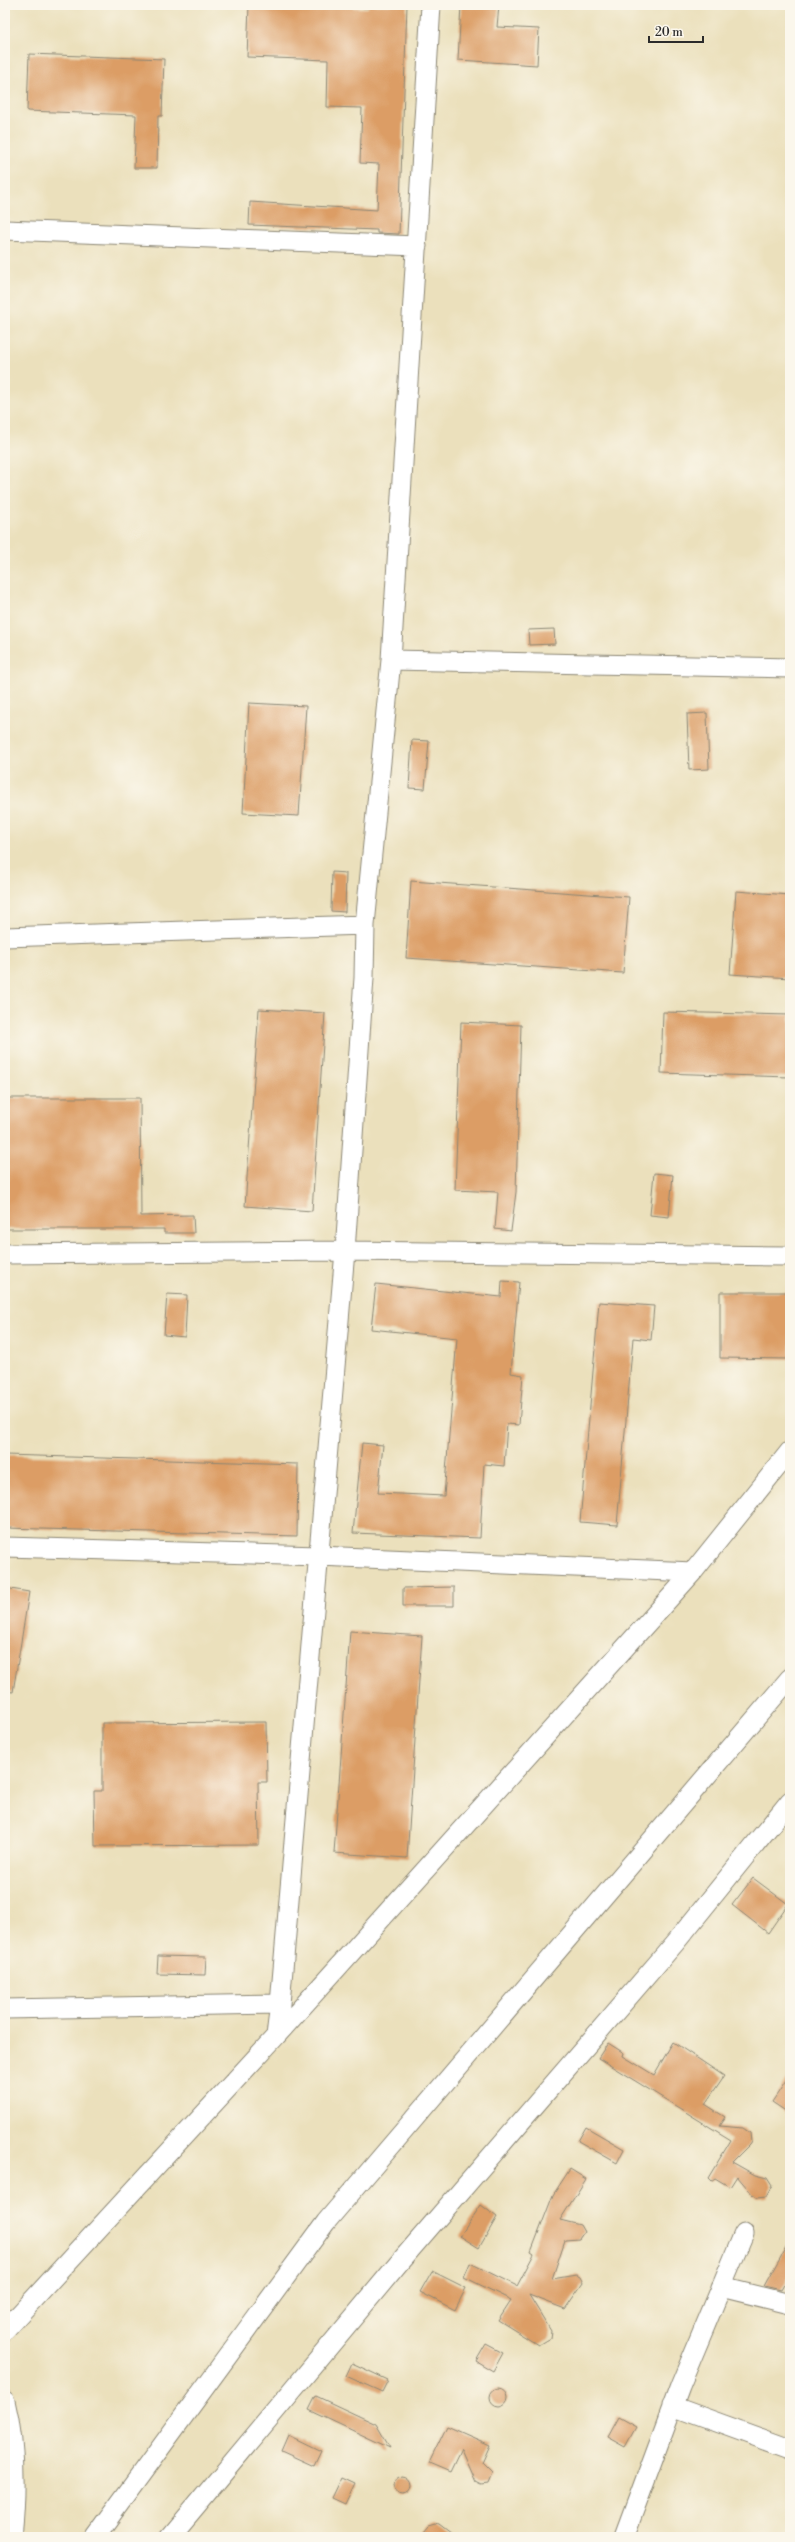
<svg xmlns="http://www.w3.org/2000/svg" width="795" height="2542" font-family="'Libre Bodoni',serif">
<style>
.building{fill:#dc9d65}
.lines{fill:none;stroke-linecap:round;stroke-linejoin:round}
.minor-casing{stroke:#8b8674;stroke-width:21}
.minor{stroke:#fff;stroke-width:19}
</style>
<rect width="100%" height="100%" fill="#fbf7ec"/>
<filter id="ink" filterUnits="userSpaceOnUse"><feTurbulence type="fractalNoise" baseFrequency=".025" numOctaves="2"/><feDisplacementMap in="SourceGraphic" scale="8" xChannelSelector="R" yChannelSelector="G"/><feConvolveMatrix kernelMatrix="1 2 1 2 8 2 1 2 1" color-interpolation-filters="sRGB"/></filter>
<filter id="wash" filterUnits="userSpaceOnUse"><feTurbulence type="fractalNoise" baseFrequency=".012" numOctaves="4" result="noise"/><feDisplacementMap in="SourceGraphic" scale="16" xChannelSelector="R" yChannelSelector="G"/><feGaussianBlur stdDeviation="0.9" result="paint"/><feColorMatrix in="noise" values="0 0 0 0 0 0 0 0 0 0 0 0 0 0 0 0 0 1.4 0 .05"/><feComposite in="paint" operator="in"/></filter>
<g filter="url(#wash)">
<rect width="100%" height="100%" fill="#ebe0bc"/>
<g id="blocks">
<path class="building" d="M249,5L368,8V5H407L399,234L377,233V230L249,225L250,202L377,210L379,164L360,163L362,108L327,107L328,60L247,57Z
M461,5H499L497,27L539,29L537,65L458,60Z
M29,54L164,59L162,116H158L157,168H134L136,115L27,111Z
M554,629L555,644L529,645L528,630Z
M249,703L306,706L299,816L243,813Z
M707,713L709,769L689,770L687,714Z
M412,740L429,741L425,789L409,788Z
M332,872L346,873L345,912L331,911Z
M411,881L629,897L623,973L406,958Z
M736,891L790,895V978L730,974Z
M259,1009L325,1013L312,1211L245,1206Z
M663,1012L790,1015V1077L661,1073Z
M461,1022L521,1025L516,1192L511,1231L495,1229L498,1192L455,1190Z
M5,1098H140L141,1216L193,1215L194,1233H164V1229H5Z
M654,1173L673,1175L669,1217L650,1215Z
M502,1281L519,1282L511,1373L523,1375L519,1425L507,1424L504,1466L484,1464L480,1538L353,1533L362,1443L383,1445L378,1493L444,1496L457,1338L371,1329L376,1284L501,1297Z
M720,1292H790V1359L720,1358Z
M167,1294L187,1295L185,1337L164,1335Z
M599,1302L654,1306L651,1340L633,1338L617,1525L580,1522Z
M5,1455L298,1464L297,1536L5,1528Z
M454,1587V1606H403V1588Z
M5,1588L29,1592L13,1692L5,1691Z
M350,1631L422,1636L407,1858L334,1853Z
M266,1722L267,1782H258L259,1845L95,1846L94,1791H102V1723Z
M753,1878L788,1904L768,1933L732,1905Z
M158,1956L206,1957L205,1975L157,1974Z
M673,2042L724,2076L705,2104L725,2117L719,2126L743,2128L750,2133L751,2142L749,2145L732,2162L755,2175L767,2178L772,2186L766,2197L757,2198L753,2195L737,2176L730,2187L715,2178L711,2181L708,2178L731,2140L598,2058L608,2043L624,2053L623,2056L654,2075Z
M790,2075V2114L772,2102Z
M586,2127L624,2149L617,2163L578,2141Z
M570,2169L586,2179L560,2220L580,2225L584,2232L579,2239L565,2240L552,2279L576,2275L580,2277L583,2283L565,2309L529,2295L551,2331L550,2338L538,2345L498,2320L511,2300L464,2277L470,2263L517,2286L534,2254L531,2252L553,2195Z
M481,2205L497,2217L479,2248L460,2236Z
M790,2240V2274L781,2290L764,2286Z
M432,2271L466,2288L455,2310L420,2292Z
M486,2344L503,2353L493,2371L476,2361Z
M352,2363L388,2380L382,2392L346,2376Z
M490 2397a9 9 0 1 1 18 0a9 9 0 1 1-18 0Z
M316,2396L376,2424L390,2448L309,2410Z
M618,2417L636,2427L625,2447L607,2437Z
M447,2426L490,2445L482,2463L492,2473L488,2483L481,2484L475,2481L461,2449L450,2472L429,2463Z
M288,2435L321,2451L314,2466L281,2451Z
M394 2485a9 9 0 1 1 18 0a9 9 0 1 1-18 0Z
M342,2477L355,2483L345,2504L332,2498Z
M435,2523L438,2524L455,2537H418L428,2525Z"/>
</g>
</g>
<g filter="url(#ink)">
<use href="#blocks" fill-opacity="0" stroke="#8b8674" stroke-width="1"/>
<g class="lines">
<defs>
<path id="minor" d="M5,230L417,246
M391,660L790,668
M5,937L365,925
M5,1254L345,1251L790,1256
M5,1547L319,1556L693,1572
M5,2009L280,2004
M276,2036L693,1572L790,1451
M721,2287L790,2304
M5,2330L276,2036L280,2004L345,1251L364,978L365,925L391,660L431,5
M5,2401C16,2445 16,2491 11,2537
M672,2406L790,2449
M95,2537L326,2222L790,1678
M170,2537L398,2264L675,1943L790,1801
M624,2537L680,2386L744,2233"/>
</defs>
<use href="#minor" class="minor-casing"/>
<use href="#minor" class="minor"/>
</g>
</g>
<rect width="795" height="2542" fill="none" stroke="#fbf7ec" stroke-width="20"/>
<path d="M649 36v6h54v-6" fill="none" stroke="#2b2b2b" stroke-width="2"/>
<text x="655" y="36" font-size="12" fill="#2b2b2b" stroke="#fbf7ec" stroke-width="3" paint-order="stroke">20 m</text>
</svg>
